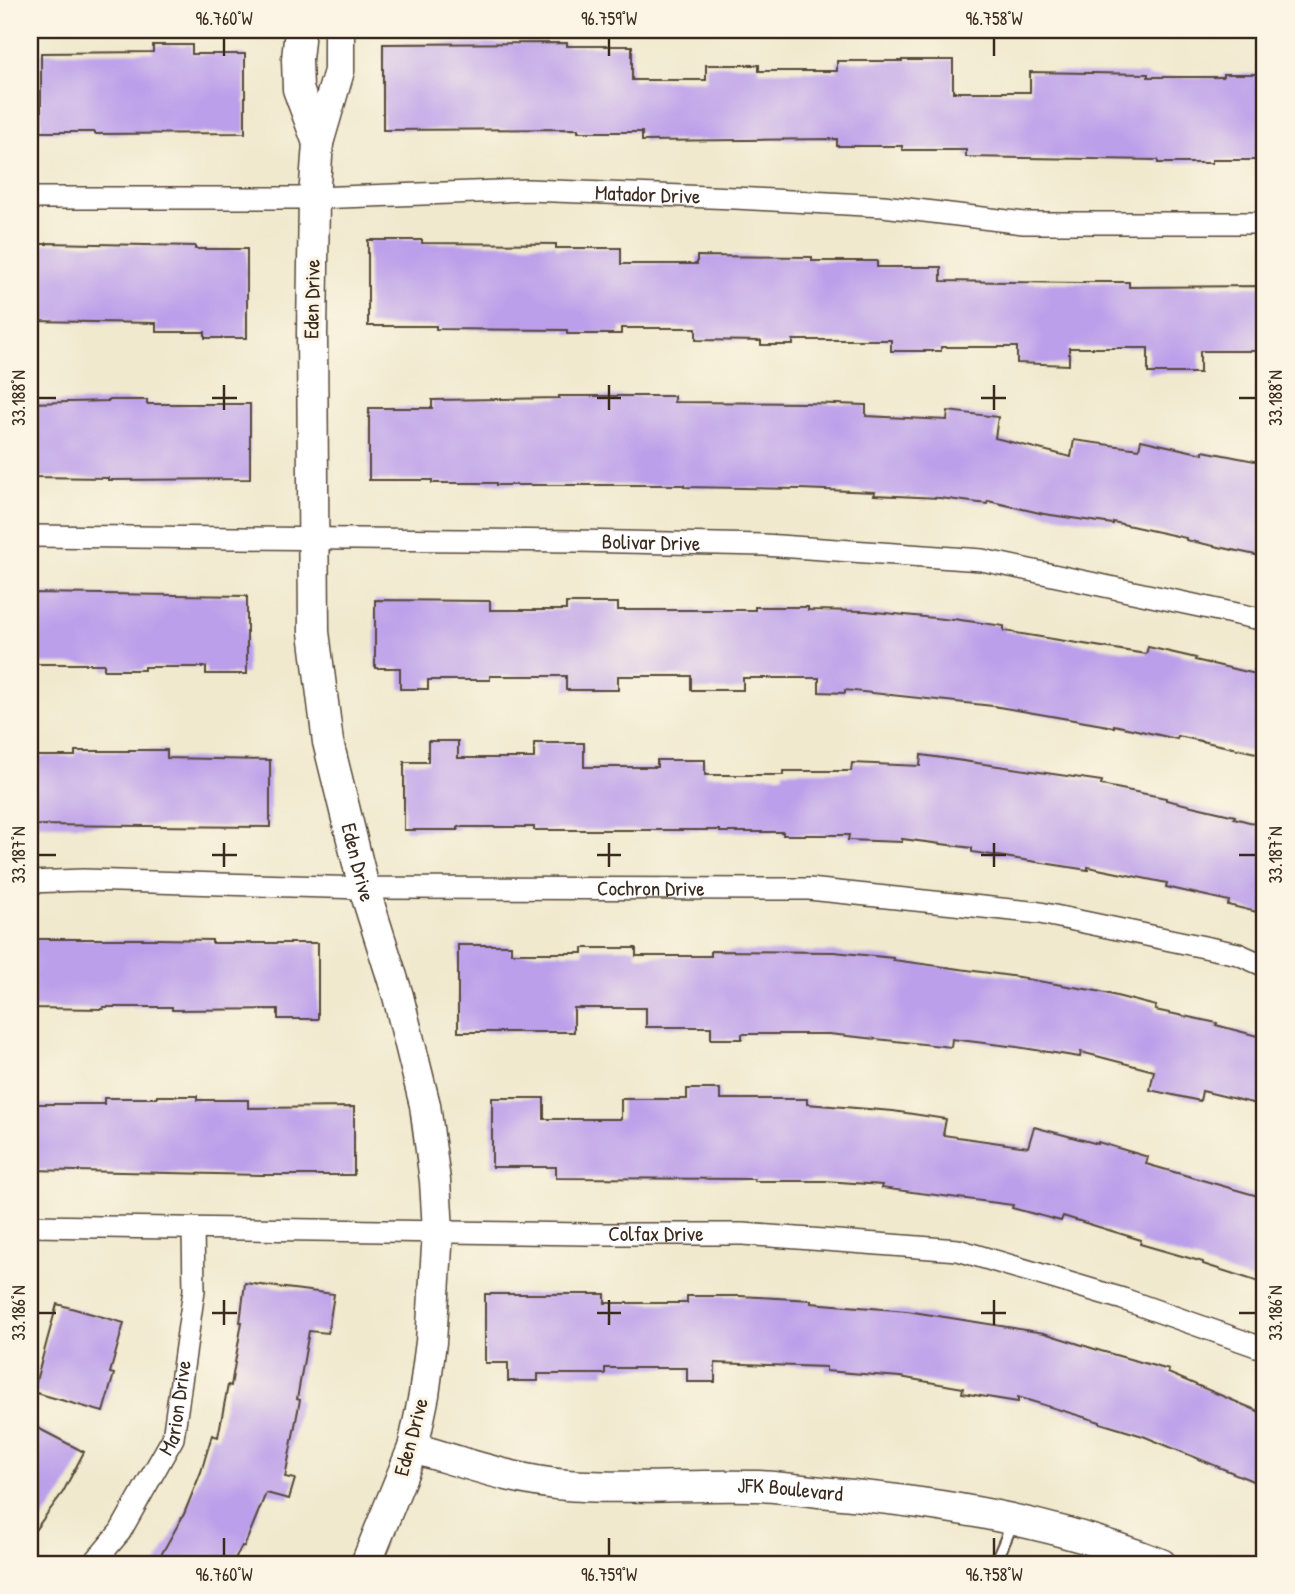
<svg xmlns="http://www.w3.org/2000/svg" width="1295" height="1594" font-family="'Patrick Hand',sans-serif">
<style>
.building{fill:#bb9fea}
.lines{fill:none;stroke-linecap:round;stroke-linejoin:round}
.lane-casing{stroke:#564738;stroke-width:14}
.street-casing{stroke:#564738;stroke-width:24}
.secondary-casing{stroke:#564738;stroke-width:33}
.lane{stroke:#fff;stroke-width:10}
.street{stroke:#fff;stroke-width:21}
.secondary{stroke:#fff;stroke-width:30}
.ticks{fill:none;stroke:#3b2a1e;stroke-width:2.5}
.labels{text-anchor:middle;stroke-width:6;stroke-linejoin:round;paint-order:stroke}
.street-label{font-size:21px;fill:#3b2a1e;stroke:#fcf5e5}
.neatline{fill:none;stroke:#3b2a1e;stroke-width:2.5}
.ticks-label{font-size:18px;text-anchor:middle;fill:#3b2a1e}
</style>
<rect width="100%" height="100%" fill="#fcf5e5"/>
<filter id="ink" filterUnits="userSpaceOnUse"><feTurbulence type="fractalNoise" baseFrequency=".0143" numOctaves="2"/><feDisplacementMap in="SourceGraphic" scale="14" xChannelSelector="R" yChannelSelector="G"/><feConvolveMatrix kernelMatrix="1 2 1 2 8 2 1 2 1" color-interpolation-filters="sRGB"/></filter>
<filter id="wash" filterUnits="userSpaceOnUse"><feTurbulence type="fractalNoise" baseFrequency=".00686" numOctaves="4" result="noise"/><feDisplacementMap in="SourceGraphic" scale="28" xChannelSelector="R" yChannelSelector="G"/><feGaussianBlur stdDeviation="1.57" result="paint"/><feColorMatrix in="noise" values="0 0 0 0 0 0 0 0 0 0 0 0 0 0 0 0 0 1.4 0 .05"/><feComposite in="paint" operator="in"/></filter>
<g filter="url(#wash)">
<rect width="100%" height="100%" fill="#f0e9ce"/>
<g id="blocks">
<path class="building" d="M567,43V46H632V80H706V65H759V71H837V61H902V60H953V92H1030V72L1148,74V77H1223V74H1265V160H1212V163H1158V160L966,157V150H902V146H837V139L642,141V132H578V129L383,130V44Z
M153,45H192V54H245V133L95,134V132H41V53L153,52Z
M368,240H422V243L556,244V248H621V264H697V256L812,257V261H877V267H941V281L1083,283V282H1129V287L1265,286V351H1200V373H1148V348H1069V365L1017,363V347H941V351H891V340H793V345H761V341L696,340V328H621V334H567V330L436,329V326H368Z
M47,243L195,246V249H247V338H205V332H156V323L30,321V244H47Z
M559,396H674V402L805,403L866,405V416L947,420L948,411L998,417L995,438L1071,457L1074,440L1139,449L1141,440L1203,454V451L1265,463V557L1186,540V538L1113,522V524L1044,514L988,501L987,504L940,498L874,495L875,492L800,489L684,487V485H496V483H432V480H369V408H432V400L559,398Z
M108,400H147V404H250V479L108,480V478L30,477V403L108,401Z
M30,593L247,596V674H206V667H144V670H104V664H30Z
M375,600L490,601V610H566V603H618V610H755V607H808V610L866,611L953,620V619L1004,626V631L1146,654L1148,647L1196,658L1195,660L1265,676V755L1178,736L1177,739L1114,725V727L993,706L845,690V693L819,692V678H743V690H691V676H618V690H566V676H490V680H428V689H400V668H375Z
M428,741H458V758H534V743H584V767H657V760H705V775H783V771H851L852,763L920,766L921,755L1102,781L1101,785L1166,798V800L1235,816L1234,818L1265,826V914L1228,905L1229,901L1166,887L1167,883L1088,867V870L972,852V848L902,839V842L848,840L849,835H783V832H720V830H534V827H458V830H404V762H428Z
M129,750H167V758L270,760V827L30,825V756H75V751H129Z
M30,939H158L212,940V943H318V1019H278V1009L172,1010V1007H103V1009L30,1008Z
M458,945H511V953H583V948H636V956H711V951L834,952L893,958V960L1026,978V979L1097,991L1156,1006L1155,1010L1217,1023L1216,1025L1265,1038V1106L1202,1091L1200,1101L1150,1090L1154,1071L1081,1052L1080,1057L1017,1047L952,1039L951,1047L829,1034H742V1039H711V1027H646V1008H574V1032H458Z
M687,1089H720V1099H807V1104L893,1111L946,1119L943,1135L1028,1147L1034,1127L1098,1144V1142L1148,1157L1146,1164L1265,1198V1284L1203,1264V1262L1140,1244L1141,1240L1063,1216L1061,1221L1012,1208L1013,1205L881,1188L882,1185L825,1181H754V1179L556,1178V1167H492V1098H544V1119H621V1099H687Z
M157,1096H197V1100H248V1108L354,1107V1175H262L30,1170V1104H104V1098H157Z
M245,1283L334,1294L328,1333L309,1331L297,1399L300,1400L285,1477L295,1479L289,1499L266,1493L244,1547L242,1546L232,1564H156L184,1514L201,1472L212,1435L218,1437L228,1385L231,1386L242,1322H240Z
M485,1294H605V1303H687V1296H740L811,1300V1303L907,1311L1044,1333L1101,1351L1169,1370L1168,1373L1265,1414V1486L1143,1436L1100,1423V1422L1018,1397V1402L962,1393L963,1388L900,1377L826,1371V1367L715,1363V1382H687V1368H605V1374H538V1381H508V1363H485Z
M57,1304L124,1323L110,1373L114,1374L103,1412L33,1392Z
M30,1424L84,1452L63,1492L30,1537Z"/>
</g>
</g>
<g filter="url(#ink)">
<use href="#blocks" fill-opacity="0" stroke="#564738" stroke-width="2"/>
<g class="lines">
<defs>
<path id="lane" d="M995,1564L1013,1522"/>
<g id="street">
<path id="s1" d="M30,198H314L528,190L735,198L883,206L1024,223H1265"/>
<path id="s2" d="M30,536L576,541L764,545L982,560L1265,620"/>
<path id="s3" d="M30,882L83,880L364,888L809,889L1040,913L1238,954L1265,966"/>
<path id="s4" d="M30,1226L586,1234H743L958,1250L1123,1299L1265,1349"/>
<path id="s5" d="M93,1564L120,1532L173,1438L194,1290L193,1228"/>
</g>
<g id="secondary">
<path d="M300,30L297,59L298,89L318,143"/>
<path id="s6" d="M339,30V71L318,143L314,198L312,333L314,632L328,742L364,888L398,996L425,1105L435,1181L438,1231L431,1342L424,1395L413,1448L366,1564"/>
<path id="s7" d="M413,1448C463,1462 514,1481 567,1485C630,1490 694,1484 758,1486C782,1487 807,1491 831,1493C946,1503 1054,1522 1161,1564"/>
</g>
</defs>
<use href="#lane" class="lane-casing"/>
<use href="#street" class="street-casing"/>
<use href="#secondary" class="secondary-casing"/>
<use href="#lane" class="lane"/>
<use href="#street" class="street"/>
<use href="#secondary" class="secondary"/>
</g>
</g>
<path class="ticks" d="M224,38V56M609,38V56M994,38V56M224,385V410M609,385V410M994,385V410M38,398H56M212,398H237M597,398H621M981,398H1006M1239,398H1256M224,843V867M609,843V867M994,843V867M38,855H56M212,855H237M597,855H621M981,855H1006M1239,855H1256M224,1300V1325M609,1300V1325M994,1300V1325M38,1313H56M212,1313H237M597,1313H621M981,1313H1006M1239,1313H1256M224,1538V1556M609,1538V1556M994,1538V1556"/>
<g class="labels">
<g class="street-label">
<text dy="7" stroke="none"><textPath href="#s1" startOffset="618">Matador Drive</textPath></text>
<text transform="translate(312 299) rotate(-89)" y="7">Eden Drive</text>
<text dy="7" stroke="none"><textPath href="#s2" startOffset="621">Bolivar Drive</textPath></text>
<text dy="7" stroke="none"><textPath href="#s6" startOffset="840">Eden Drive</textPath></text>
<text dy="7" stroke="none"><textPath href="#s3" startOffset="621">Cochron Drive</textPath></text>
<text dy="7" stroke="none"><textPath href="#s4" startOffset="626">Colfax Drive</textPath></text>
<text dy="7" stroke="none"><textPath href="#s5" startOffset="180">Marion Drive</textPath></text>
<text transform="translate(411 1437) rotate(-75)" y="7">Eden Drive</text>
<text dy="7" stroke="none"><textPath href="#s7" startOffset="382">JFK Boulevard</textPath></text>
</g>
</g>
<rect width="1295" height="1594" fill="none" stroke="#fcf5e5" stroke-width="77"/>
<rect x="38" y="38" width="1218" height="1518" class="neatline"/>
<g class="ticks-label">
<text x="224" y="25">96.760°W</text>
<text x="609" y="25">96.759°W</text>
<text x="994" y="25">96.758°W</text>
<text transform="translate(19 398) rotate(-90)" y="6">33.188°N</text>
<text transform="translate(1276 398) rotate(-90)" y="6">33.188°N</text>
<text transform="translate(19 855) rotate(-90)" y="6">33.187°N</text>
<text transform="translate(1276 855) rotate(-90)" y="6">33.187°N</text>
<text transform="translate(19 1313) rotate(-90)" y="6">33.186°N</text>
<text transform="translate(1276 1313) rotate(-90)" y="6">33.186°N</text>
<text x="224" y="1581">96.760°W</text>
<text x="609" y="1581">96.759°W</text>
<text x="994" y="1581">96.758°W</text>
</g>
</svg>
